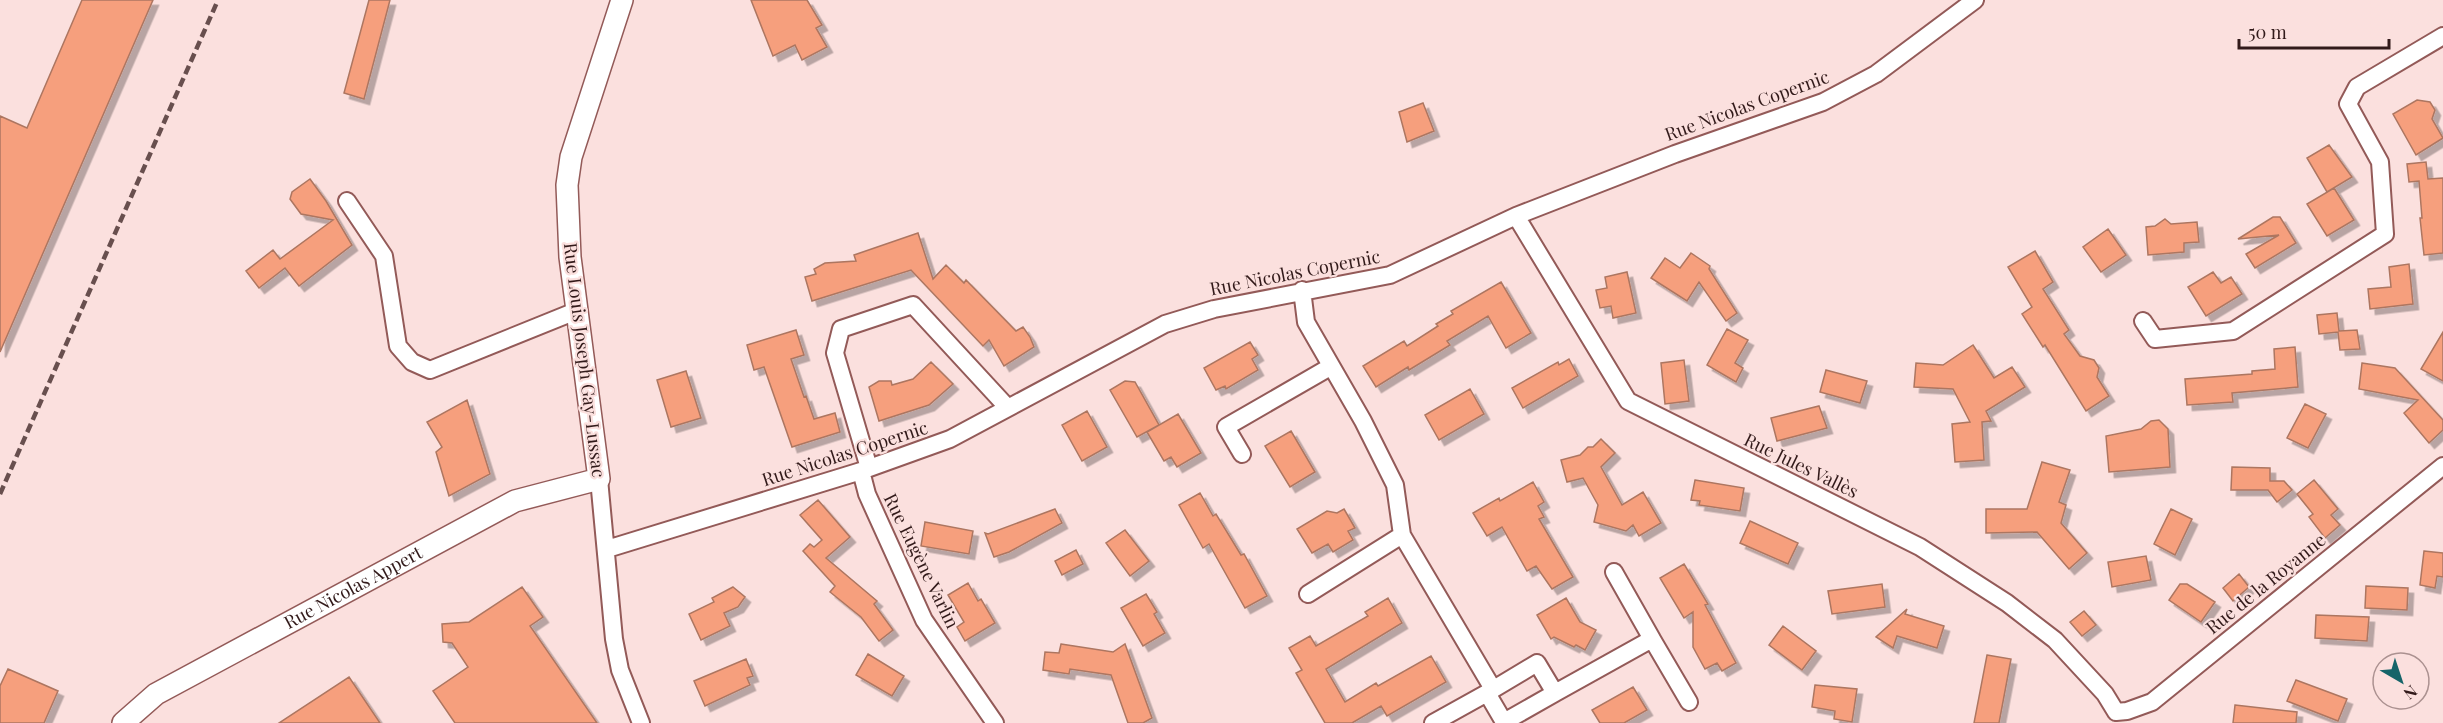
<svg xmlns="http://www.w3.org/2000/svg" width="2443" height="723" font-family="'Playfair Display',serif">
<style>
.building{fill:#f69f7d;stroke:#ad7661;stroke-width:1.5;filter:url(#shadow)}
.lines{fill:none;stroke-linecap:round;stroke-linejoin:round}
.minor-casing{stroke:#935a58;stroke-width:20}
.tertiary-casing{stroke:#935a58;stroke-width:24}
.minor{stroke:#fff;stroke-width:16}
.tertiary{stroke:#fff;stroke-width:21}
.rail{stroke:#684f4e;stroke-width:4.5;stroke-dasharray:9 4.5;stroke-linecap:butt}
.labels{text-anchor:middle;stroke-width:4.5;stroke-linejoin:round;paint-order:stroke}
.street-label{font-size:18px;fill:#321a1a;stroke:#fbe0de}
</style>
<defs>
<filter id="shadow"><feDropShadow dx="5.5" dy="5.5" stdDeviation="0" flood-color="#0004"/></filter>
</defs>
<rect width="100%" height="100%" fill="#fbe0de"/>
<path class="building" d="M82,0H153L0,352V116L27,128Z
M369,0H390L364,99L344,93Z
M751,0H807L822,25L816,28L827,47L802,60L795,45L773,56Z
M2417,100L2430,102L2435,110L2432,119L2443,138L2416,155L2393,114Z
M1423,103L1434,131L1407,142L1399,112Z
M2329,145L2352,177L2327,192L2307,158Z
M2426,162L2428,179L2443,178V253L2424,255L2420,218H2422L2419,181L2409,182L2407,164Z
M310,179L326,201L352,245L299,286L285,268L259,288L246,271L273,250L280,259L333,220L301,214L290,199L292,192Z
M2334,188L2354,220L2327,236L2307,204Z
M2273,217H2280L2296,243L2255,268L2246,254L2279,235L2238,239Z
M2165,219L2171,224L2197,222L2199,242L2184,243V252L2148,255L2146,227L2155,226Z
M2108,229L2126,255L2101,272L2083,247Z
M918,233L933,279L946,265L964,283L966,280L1016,331L1023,327L1030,337L1034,347L1004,366L989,340L983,346L911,270L812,301L805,277L816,274L814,269L825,263L856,261L854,255Z
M2035,251L2053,282L2043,289L2069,330L2064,334L2080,356L2094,360L2099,368L2097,377L2109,396L2086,411L2045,345L2043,347L2022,314L2032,307L2008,267Z
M1691,253L1710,266L1709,269L1737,313L1726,321L1699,282L1687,301L1651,278L1665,258L1680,268Z
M2409,264L2413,304L2370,309L2368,289L2391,287L2389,267Z
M1627,272L1636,313L1613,318L1611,306L1600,308L1596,290L1607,288L1605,277Z
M2213,272L2221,283L2231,277L2242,294L2206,316L2188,287Z
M1501,282L1531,333L1506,348L1488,316L1447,341L1450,345L1409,370L1408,367L1376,387L1363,366L1404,341L1407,346L1438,326L1436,324L1453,314L1451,311Z
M2337,313L2339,331L2357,330L2360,349L2340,350L2338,332L2319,334L2317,315Z
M1727,329L1748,340L1735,363L1743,368L1736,382L1707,365Z
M796,330L804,355L791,359L804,397L806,396L814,419L835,413L840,432L792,447L764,367L754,370L747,345Z
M2443,332V381L2421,369Z
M1250,342L1258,355L1252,359L1258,370L1226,389L1225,386L1216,390L1204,368Z
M1973,345L1994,378L2012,367L2025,387L1986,411L1991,421L1982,422L1984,460L1955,462L1952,424L1970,422L1953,389L1914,387L1916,363L1943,365Z
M2295,347L2298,387L2232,393L2233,402L2187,405L2185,379L2252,374V371L2275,369L2274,349Z
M1569,359L1578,376L1523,408L1512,388L1558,362L1559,365Z
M1684,360L1689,401L1665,404L1661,363Z
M931,362L953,384L929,405L879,421L869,387L879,381H891L892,385L913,379Z
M2362,363L2395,368L2443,420V430L2429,443L2404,413L2418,400L2359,389Z
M1826,370L1867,381L1860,403L1820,392Z
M686,371L701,418L671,427L657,380Z
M1125,381L1135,382L1159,425L1137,437L1110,390Z
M1470,389L1484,414L1439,440L1425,415Z
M467,400L490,474L449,496L436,452L442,447L427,422Z
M2305,404L2326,414L2308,448L2287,438Z
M1819,406L1827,428L1777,441L1771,418Z
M1087,411L1107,447L1082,461L1062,425Z
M1178,414L1201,453L1177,467L1171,457L1164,461L1147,432Z
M2159,420L2168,429L2170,467L2109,472L2106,436L2141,429L2151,421Z
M1291,431L1315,472L1290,487L1265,446Z
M1601,439L1615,453L1601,467L1622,505L1643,492L1661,523L1639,536L1633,525L1626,531L1594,522L1598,505L1583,478L1567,482L1561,460L1580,455L1588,447H1593Z
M2042,462L2070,470L2059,502L2066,505L2061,523L2087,553L2069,569L2037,532L1986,533V509H2027Z
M2232,467L2270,468V481H2284L2292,490L2277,502L2268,490H2231Z
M1695,480L1744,488L1740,511L1699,505L1700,501L1691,500Z
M2314,480L2338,509L2331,515L2340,525L2325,538L2309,517L2313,514L2297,494Z
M1533,482L1544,502L1538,506L1544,517L1539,519L1573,577L1552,589L1536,566L1527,571L1502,527L1487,536L1473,513L1499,498L1500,501Z
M1200,493L1213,516L1216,514L1241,555L1244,554L1267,596L1245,608L1209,544L1203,548L1179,505Z
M818,500L850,537L826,558L877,601L874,604L893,630L879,641L861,617L830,592L835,586L803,551L810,544L814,547L822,540L800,515Z
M1055,509L1062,523L1009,552L994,557L985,533L988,534Z
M1344,509L1355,528L1348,531L1353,540L1333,552L1328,544L1312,553L1297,529L1327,511L1337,513Z
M2171,509L2192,519L2175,555L2154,544Z
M1750,521L1798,543L1788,564L1740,543Z
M925,522L973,531L969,554L921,546Z
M1125,530L1149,561L1130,576L1106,543Z
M1076,550L1083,564L1062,575L1055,561Z
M2424,551L2443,553V577L2437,576L2435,588L2420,585Z
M2146,556L2151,580L2112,587L2108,562Z
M1684,564L1708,604L1705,605L1736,663L1722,671L1717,663L1705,669L1693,647V612L1684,618L1660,578Z
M2239,574L2249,587L2233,601L2223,588Z
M968,583L978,601L981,599L995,623L965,641L957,627L964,622L948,595Z
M1882,584L1885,607L1832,614L1828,591Z
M2180,584H2187L2215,602L2201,622L2169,600Z
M2366,586L2408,588L2407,610L2365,608Z
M522,587L543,617L530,626L597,723H455L433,691L468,667L452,643L443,642L442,624L469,622Z
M733,587L745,597L738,607L724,613L730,626L701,640L689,614L714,602L712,598Z
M1146,594L1157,612L1154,614L1165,633L1143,646L1121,608Z
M1388,598L1402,623L1326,669L1345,702L1376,683L1378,686L1431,656L1446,682L1387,716L1381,706L1352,723H1325L1296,673L1302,670L1289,648L1310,636L1316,646L1368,616L1365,612Z
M1566,598L1580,622L1596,630L1585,650L1576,645L1574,647L1554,637L1551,639L1537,615Z
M1907,609L1905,614L1944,626L1937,648L1897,636L1893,648L1876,637Z
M2084,611L2096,625L2082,636L2070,622Z
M2316,615L2369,617L2367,641L2315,638Z
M1783,626L1816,651L1802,670L1769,645Z
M1061,644L1113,652L1125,644L1152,718L1143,723H1128L1111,675L1070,669L1069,674L1043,670L1045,652L1059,653Z
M868,654L904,676L892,696L856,675Z
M1987,655L2011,659L1999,723H1974Z
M746,659L753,676L747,678L750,685L705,706L694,681Z
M8,669L58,691L44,723H0V686Z
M349,677L380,723H279Z
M2296,680L2347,699L2338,721L2287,701Z
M1815,685L1857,689L1852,722L1834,719L1835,711L1812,707Z
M1633,687L1647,710L1624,723H1600L1592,710Z
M2235,705L2297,712L2296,723H2233Z"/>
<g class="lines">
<defs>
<path id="minor" d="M347,201L384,256L398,346L412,362L430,370L576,311
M1516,216L1628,401L1920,547L2007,603L2055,640L2105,694L2116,712
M1302,290L1306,322L1363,421L1395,485L1402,535L1493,689
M2143,321L2155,339L2233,331L2385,234L2380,162L2348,104L2357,87L2443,36
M1242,454L1226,427L1330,367
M869,468L835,353L841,329L913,305L1008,408
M861,471L867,494L924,620L995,723
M599,479L614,639L620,670L641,723
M607,549L861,471L950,439L1165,324L1214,309L1390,275L1516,216L1675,154L1823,102L1876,74L1975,0
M1614,572L1652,639
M1308,594L1402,535
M1537,663L1555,693L1504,722L1487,693Z
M1555,693L1652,639L1689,702
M2116,712L2127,711L2152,702L2443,466
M1433,723L1487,693"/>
<g id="tertiary">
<path id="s1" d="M123,723L156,694L515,501L599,479L570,257L567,185L571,157L622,0"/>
</g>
</defs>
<use href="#minor" class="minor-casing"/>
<use href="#tertiary" class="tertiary-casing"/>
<use href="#minor" class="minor"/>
<use href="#tertiary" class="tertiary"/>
<path class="rail" d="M0,494L218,0"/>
</g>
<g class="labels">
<g class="street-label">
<text transform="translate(1747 106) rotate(-20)" y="6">Rue Nicolas Copernic</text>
<text transform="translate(1295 273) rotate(-11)" y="6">Rue Nicolas Copernic</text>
<text transform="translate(584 360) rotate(83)" y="6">Rue Louis Joseph Gay-Lussac</text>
<text transform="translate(845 454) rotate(-18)" y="6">Rue Nicolas Copernic</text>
<text transform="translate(1801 466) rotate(26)" y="6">Rue Jules Vallès</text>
<text transform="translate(921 561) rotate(64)" y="6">Rue Eugène Varlin</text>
<text transform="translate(2266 584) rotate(-39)" y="6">Rue de la Royanne</text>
<text dy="6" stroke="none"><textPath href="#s1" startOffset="268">Rue Nicolas Appert</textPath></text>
</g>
</g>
<g transform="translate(2401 681) rotate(141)"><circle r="28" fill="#fbe0de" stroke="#ab9190" stroke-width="1.5"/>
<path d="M0-4.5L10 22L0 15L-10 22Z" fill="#156469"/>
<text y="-9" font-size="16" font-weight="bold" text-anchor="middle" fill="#321a1a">N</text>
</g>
<path d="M2239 39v9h150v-9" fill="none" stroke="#321a1a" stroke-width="3"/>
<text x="2248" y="39" font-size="18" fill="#321a1a" stroke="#fbe0de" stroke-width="4.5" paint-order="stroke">50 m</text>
</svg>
